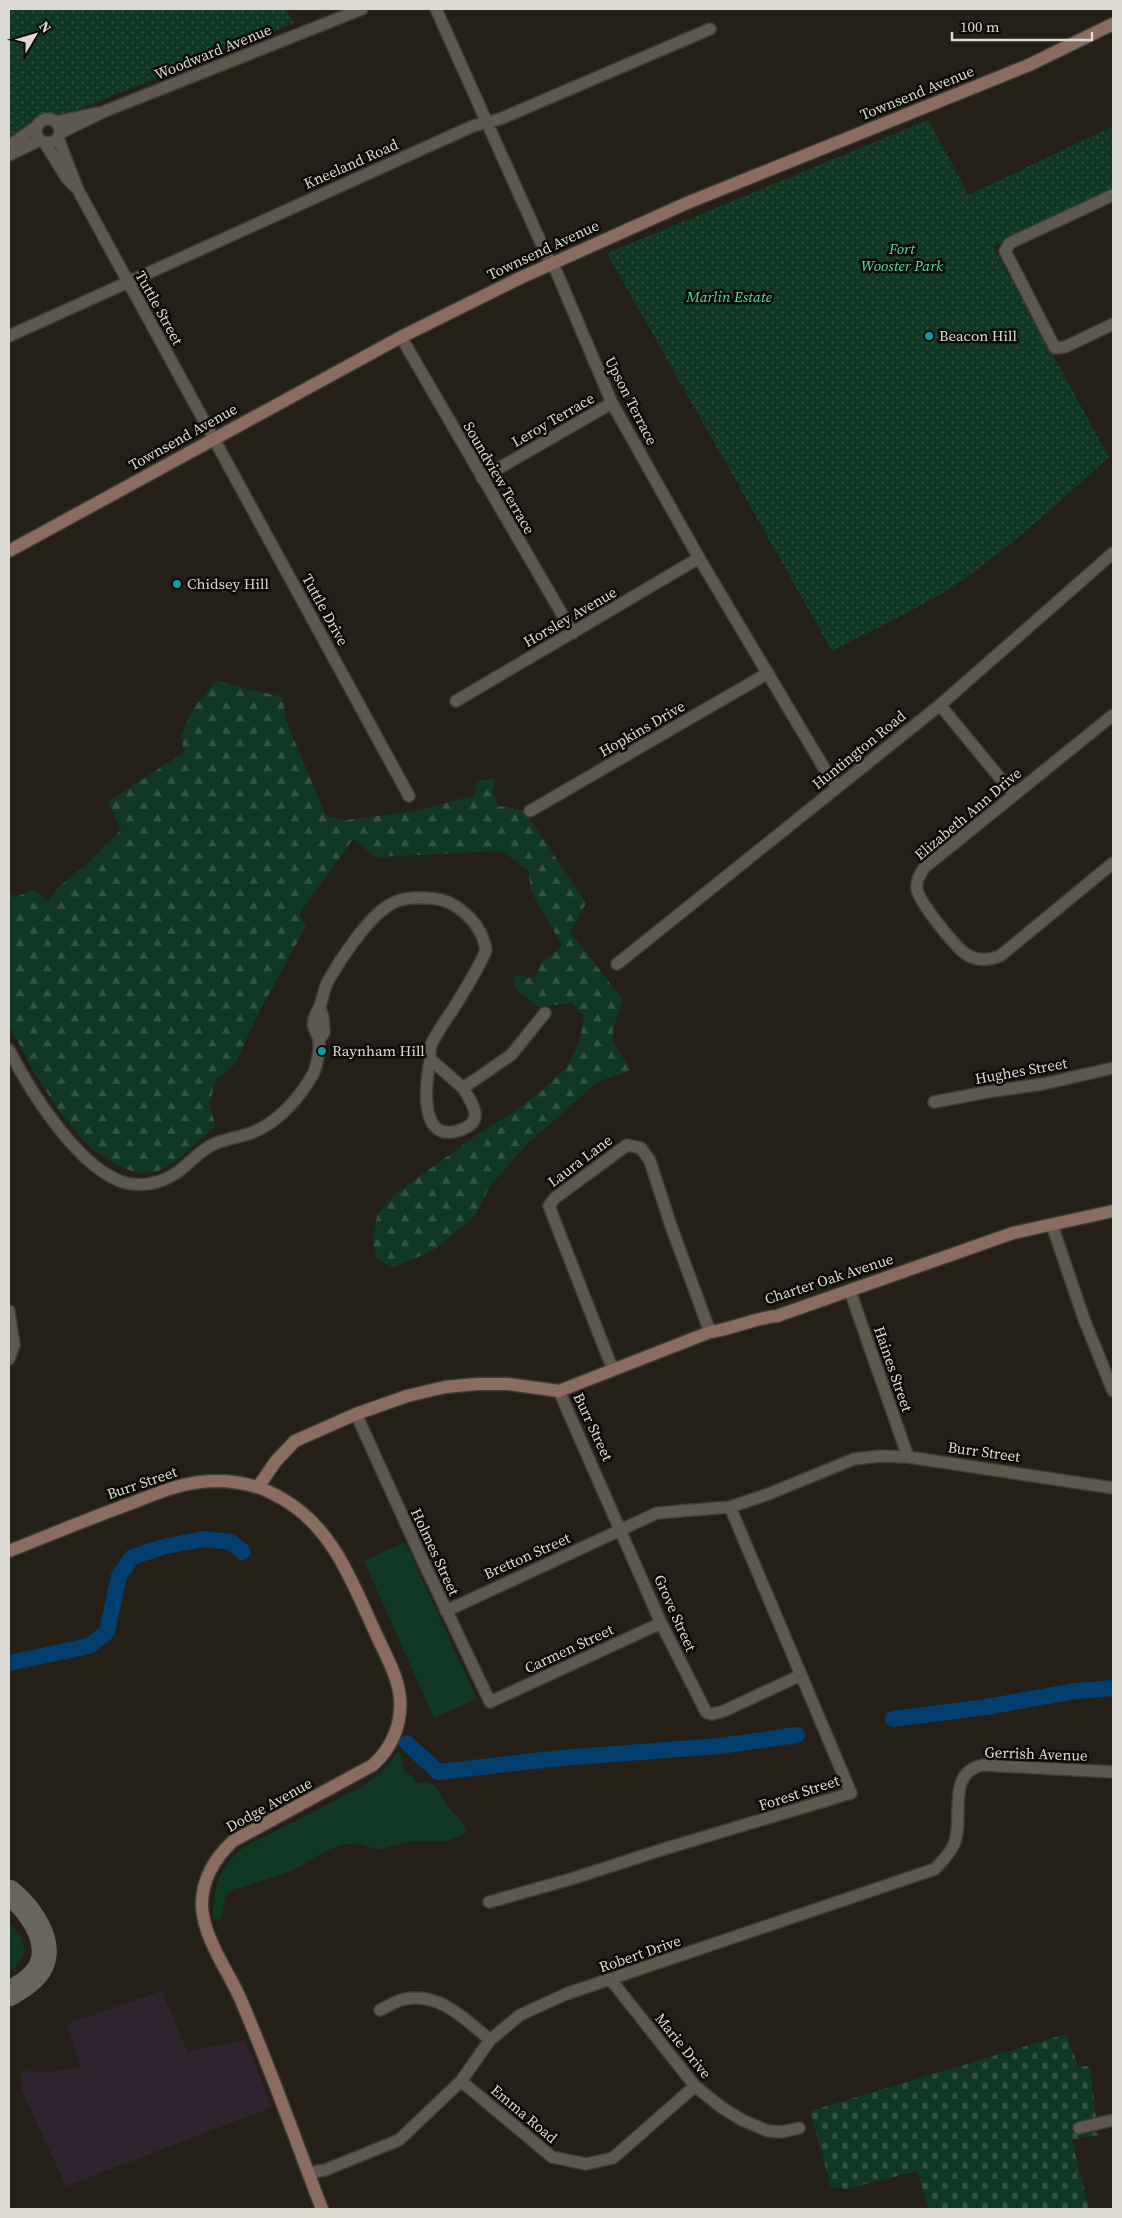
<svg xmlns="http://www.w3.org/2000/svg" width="1122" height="2218" font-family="'Source Serif 4',serif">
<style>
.commercial{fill:#302330}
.grass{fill:#113824}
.forest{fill:url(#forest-firs)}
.cemetery{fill:url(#cemetery-stones)}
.park{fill:url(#park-dots)}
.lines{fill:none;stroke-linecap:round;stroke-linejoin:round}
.river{stroke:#023f6f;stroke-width:16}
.taxiway{stroke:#68645e;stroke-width:25}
.street-casing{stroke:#3f3c36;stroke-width:14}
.secondary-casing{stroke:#3f3c36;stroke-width:15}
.street{stroke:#5e594f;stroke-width:11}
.secondary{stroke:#8b6d5f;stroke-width:12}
.culture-dot{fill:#0f9aa8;stroke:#0c0a07;stroke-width:2}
.labels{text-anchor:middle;stroke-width:5;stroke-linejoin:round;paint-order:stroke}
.street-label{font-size:15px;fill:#dcd9d3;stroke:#0c0a07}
.park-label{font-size:15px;font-style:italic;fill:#56e09b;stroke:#0c0a07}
.poi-label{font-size:15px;fill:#dcd9d3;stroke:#0c0a07;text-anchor:start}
</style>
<defs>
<pattern id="forest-firs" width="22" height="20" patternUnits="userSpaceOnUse" patternTransform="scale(1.25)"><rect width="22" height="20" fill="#113824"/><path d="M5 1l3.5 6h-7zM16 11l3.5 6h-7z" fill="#335443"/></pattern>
<pattern id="cemetery-stones" width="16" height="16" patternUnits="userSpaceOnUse" patternTransform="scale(1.25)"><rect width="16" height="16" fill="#113824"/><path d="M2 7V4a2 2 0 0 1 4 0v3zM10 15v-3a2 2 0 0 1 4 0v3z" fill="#335443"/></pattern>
<pattern id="park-dots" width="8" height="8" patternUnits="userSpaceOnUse" patternTransform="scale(1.25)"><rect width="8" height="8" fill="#113824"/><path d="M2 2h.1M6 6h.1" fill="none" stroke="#335443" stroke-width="1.8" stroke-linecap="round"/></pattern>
</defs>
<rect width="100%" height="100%" fill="#242018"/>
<path class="commercial" d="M162,1991L187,2052L245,2040L272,2107L66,2186L22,2091L21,2071L50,2072L81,2067L67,2024Z"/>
<path class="grass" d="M405,1542L477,1699L434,1718L364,1561Z
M399,1750L405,1772L414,1777L413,1781C419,1784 426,1781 432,1784C440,1788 441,1797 446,1804C453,1814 465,1820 466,1833L445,1841H411L378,1850L358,1843L342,1845L326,1851L292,1871L232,1890L226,1896L221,1920L213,1919C214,1887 218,1865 246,1846L363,1786L384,1769Z
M9,1923L21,1936L25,1951L20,1961L9,1973Z"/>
<path class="forest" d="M216,681L282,697L287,723L326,816L346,820L415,811L473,796L478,780L495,779L493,790L498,806L524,810L586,903L570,932L623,1000C609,1038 608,1037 631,1070L597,1082L525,1146L489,1187L476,1215L434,1250L392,1268L376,1258L372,1238L378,1213L394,1195L478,1134L512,1113L546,1087L567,1067L580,1040L584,1016L572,1003L538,1007L515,988L513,975L534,978L541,963L562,946L531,891L528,870L502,851L374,857L353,839L299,914L306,926L256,1018L235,1064L216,1080L209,1105L216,1126L176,1161L159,1171L139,1174L115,1164L90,1148L61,1114L34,1072L9,1025V890L14,898L34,889L48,902L57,888L86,865L121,830L108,802L184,752L181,736L192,710Z"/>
<path class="cemetery" d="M1066,2034L1078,2066H1090L1098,2135L1072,2140L1089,2209H929L917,2171L847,2189L831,2187L810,2111Z"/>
<path class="park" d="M9,9H286L294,23L9,137Z
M928,120L969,195L1113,126V190L993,246L1109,457C1057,503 1006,553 947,590C910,613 870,631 832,651L607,253Z"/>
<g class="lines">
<path class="river" d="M9,1663L89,1646L107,1632L119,1576L132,1557L166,1546L205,1539L231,1542L243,1552
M893,1719L986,1707L1076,1691L1113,1688
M407,1743L438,1772L561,1758L720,1746L797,1735"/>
<path class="taxiway" d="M9,1892C29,1908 53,1940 41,1966C35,1979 20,1987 9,1994"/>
<defs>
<path id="street" d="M436,9L546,254L557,273L612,403L699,558L830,778L837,786
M36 131a12 12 0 1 1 24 0a12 12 0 1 1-24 0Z
M56,122L97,113
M60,133L103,112L362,9
M58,138L78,190L409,796
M45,143L66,177L75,187
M9,146L36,127
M9,155L40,140
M1113,195L1010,243L1005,251L1055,348L1065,347L1113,324
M9,336L473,126L500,119L710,29
M401,337L573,633
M482,478L612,403
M456,701L699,558
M940,705L1014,795
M1113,715L925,867C920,874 916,880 917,889C919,902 957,950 969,956C979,961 990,960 1000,956L1113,863
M530,811L768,673
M617,964L940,705L1113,553
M319,1039L324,1033L323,1017L320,1008
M9,1050C30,1091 79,1170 126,1183C138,1186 152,1184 163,1180C183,1173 194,1154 212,1145C224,1139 236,1138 248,1134C276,1125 299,1099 313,1074C317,1066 320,1049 319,1040C317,1031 310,1028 315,1016C316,1012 319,1009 320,1006C323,998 324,988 328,981C341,958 367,919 389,905C400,898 413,897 426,898C436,898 445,900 454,905C471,916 483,931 486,950C479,968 467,986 457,1003C449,1016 437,1031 431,1045C430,1050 430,1056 430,1060C426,1081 418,1142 457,1131C486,1123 474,1106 463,1088L511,1055L545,1013
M430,1059L463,1088
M934,1102L987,1092L1043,1084L1113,1068
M1052,1225L1084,1319L1113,1391
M850,1291L908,1457
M9,1311L14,1345L9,1359
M613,1370L549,1206L555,1198L627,1145L641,1148L650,1161L670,1223L710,1332
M559,1391L661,1623L706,1712L712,1714L724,1711L801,1675
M356,1414L422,1559L490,1702L661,1623
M446,1611L657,1513L730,1507L766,1495L854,1459L881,1456L908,1457L1113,1488
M489,1902L571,1879L664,1849L851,1793L730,1507
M611,1980L695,2086L721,2107L742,2120L768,2131L782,2132L799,2128
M380,2010C387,2007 394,2002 401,2000C438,1990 465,2019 490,2040
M461,2081L552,2157L586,2164L613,2158L695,2086
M1079,2128L1113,2120
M308,2173L325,2170L399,2140L461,2081L490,2040L520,2015L566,1994L935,1869C941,1862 950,1854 954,1844C965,1818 945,1773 983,1765L1113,1772"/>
<path id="secondary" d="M9,551L401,337L520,278L687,203L1029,65L1113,24
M258,1487L276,1461L295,1441L356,1414L407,1396L445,1387L477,1384H508L559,1391L710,1332C733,1329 754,1318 777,1316L1013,1233L1113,1211
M9,1551C50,1535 90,1518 132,1503C155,1494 176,1485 200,1482C218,1480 240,1482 257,1487C265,1489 273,1494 281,1498C333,1527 352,1582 376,1634C385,1654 398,1676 400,1698C402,1724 392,1748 373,1765L233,1841C214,1859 201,1880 202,1907C204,1939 227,1969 240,1998C270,2067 295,2139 322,2209"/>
</defs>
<use href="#street" class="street-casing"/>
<use href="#secondary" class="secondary-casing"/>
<use href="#street" class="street"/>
<use href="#secondary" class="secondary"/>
</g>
<g class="culture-dot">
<circle cx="929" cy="336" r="5"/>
<circle cx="177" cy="584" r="5"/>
<circle cx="322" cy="1051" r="5"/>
</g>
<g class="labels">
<g class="street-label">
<text transform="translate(213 52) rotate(-22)" y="5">Woodward Avenue</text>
<text transform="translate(917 93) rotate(-22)" y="5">Townsend Avenue</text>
<text transform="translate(351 164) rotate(-24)" y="5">Kneeland Road</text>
<text transform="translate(543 250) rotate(-25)" y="5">Townsend Avenue</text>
<text transform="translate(159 308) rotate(61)" y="5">Tuttle Street</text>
<text transform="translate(631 401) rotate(63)" y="5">Upson Terrace</text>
<text transform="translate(553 420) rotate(-30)" y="5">Leroy Terrace</text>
<text transform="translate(183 437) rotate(-29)" y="5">Townsend Avenue</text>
<text transform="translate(499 478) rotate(60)" y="5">Soundview Terrace</text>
<text transform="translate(325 610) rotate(61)" y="5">Tuttle Drive</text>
<text transform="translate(570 617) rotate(-30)" y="5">Horsley Avenue</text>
<text transform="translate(642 729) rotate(-30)" y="5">Hopkins Drive</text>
<text transform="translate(859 750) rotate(-39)" y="5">Huntington Road</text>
<text transform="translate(968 814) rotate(-40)" y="5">Elizabeth Ann Drive</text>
<text transform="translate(1021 1071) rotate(-10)" y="5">Hughes Street</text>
<text transform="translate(580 1161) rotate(-37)" y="5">Laura Lane</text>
<text transform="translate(829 1279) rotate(-18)" y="5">Charter Oak Avenue</text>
<text transform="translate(893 1369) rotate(71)" y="5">Haines Street</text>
<text transform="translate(593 1427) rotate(65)" y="5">Burr Street</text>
<text transform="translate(984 1452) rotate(8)" y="5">Burr Street</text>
<text transform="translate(142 1483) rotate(-19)" y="5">Burr Street</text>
<text transform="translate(435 1552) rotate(65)" y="5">Holmes Street</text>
<text transform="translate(527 1556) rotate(-24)" y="5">Bretton Street</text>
<text transform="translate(675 1613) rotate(66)" y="5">Grove Street</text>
<text transform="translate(569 1649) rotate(-25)" y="5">Carmen Street</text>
<text transform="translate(1036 1754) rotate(2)" y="5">Gerrish Avenue</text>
<text transform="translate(799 1793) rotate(-18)" y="5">Forest Street</text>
<text transform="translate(269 1805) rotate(-29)" y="5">Dodge Avenue</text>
<text transform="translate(640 1954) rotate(-19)" y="5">Robert Drive</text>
<text transform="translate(683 2046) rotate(51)" y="5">Marie Drive</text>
<text transform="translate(524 2114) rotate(40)" y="5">Emma Road</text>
</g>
<g class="park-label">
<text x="902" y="254">Fort<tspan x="902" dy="17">Wooster Park</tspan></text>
<text x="729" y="302">Marlin Estate</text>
</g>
<g class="poi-label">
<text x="939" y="341">Beacon Hill</text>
<text x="187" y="589">Chidsey Hill</text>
<text x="332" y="1056">Raynham Hill</text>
</g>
</g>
<rect width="1122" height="2218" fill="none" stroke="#dcd9d3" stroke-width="20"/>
<g transform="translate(35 35) rotate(52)" stroke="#0c0a07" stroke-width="4" paint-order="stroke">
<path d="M0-4L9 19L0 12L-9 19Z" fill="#dcd9d3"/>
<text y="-8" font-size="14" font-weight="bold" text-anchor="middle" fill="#dcd9d3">N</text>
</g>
<path d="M952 32v8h140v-8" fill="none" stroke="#dcd9d3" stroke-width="2.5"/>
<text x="960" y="32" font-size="15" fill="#dcd9d3" stroke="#0c0a07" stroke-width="4" paint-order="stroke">100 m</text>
</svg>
